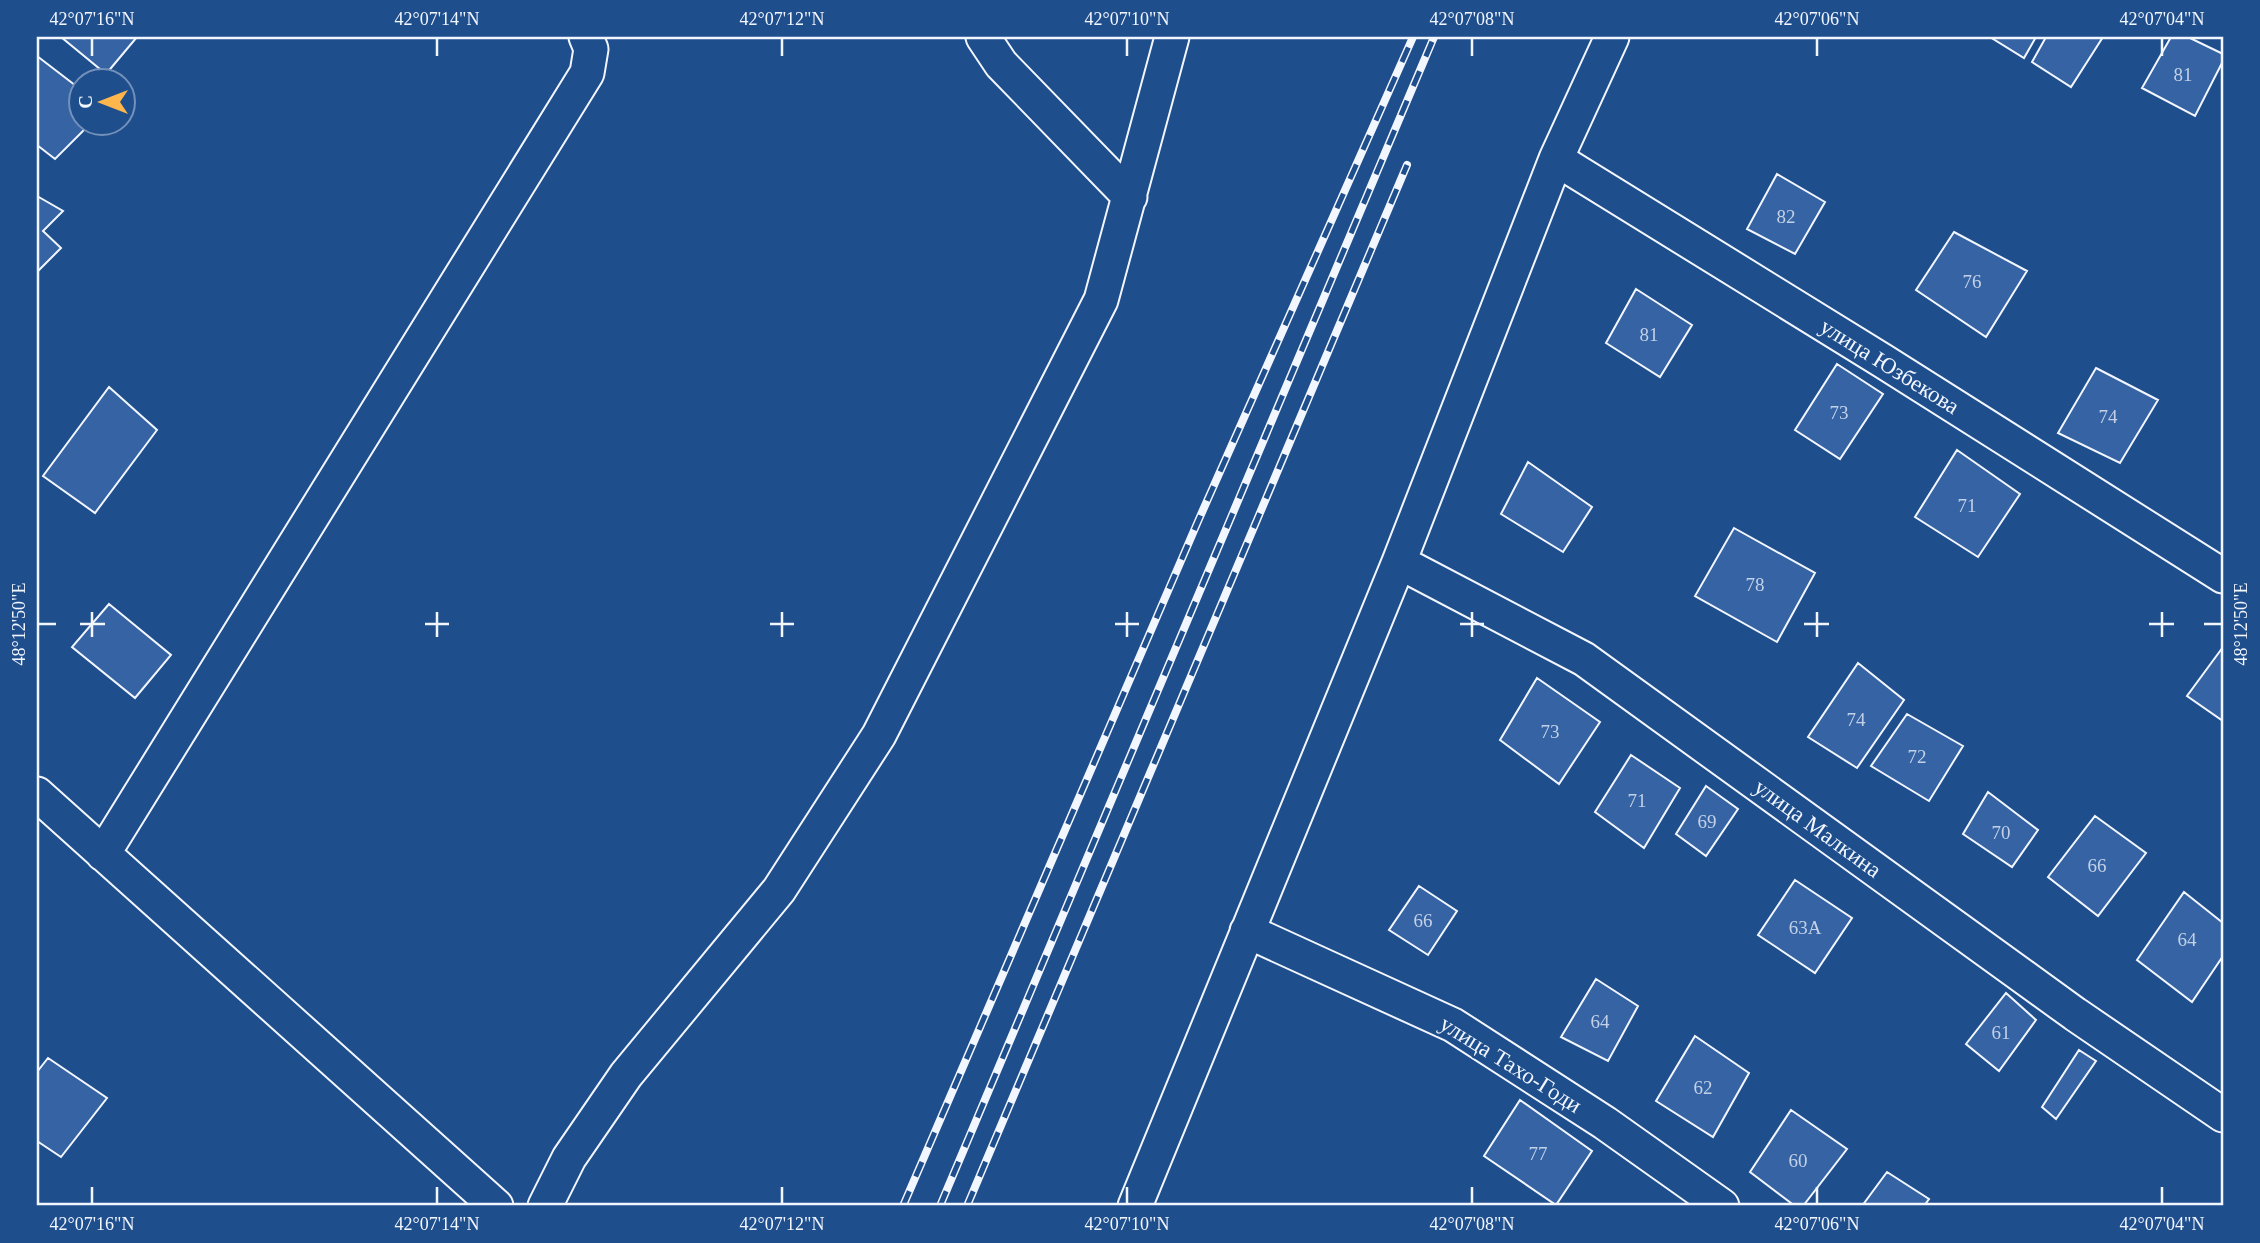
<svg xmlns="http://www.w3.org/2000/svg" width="2260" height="1243" font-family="'Times New Roman',serif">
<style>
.building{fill:#3563a3;stroke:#f2f6ff;stroke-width:2}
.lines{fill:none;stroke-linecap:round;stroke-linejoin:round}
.street-casing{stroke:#f2f6ff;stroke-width:37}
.street{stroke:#1f4e8c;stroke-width:33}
.rail-casing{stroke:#f2f6ff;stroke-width:8}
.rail{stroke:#1f4e8c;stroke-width:5;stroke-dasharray:16;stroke-linecap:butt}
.ticks{fill:none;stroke:#f2f6ff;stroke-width:2.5}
.labels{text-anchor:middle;stroke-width:5;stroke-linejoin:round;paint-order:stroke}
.number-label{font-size:19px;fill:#c3d1e8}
.street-label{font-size:23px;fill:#f2f6ff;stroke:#1f4e8c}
.neatline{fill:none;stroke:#f2f6ff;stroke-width:2.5}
.ticks-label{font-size:18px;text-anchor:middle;fill:#f2f6ff}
</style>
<rect width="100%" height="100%" fill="#1f4e8c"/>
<path class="building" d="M61,37H137L106,74Z
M1990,37H2036L2024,58Z
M2046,37H2103L2071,87L2032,62Z
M2171,37H2188L2223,54V61L2195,116L2142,88Z
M37,56L80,89V122H92L55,159L37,145Z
M1777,174L1825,202L1795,254L1747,229Z
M37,196L63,211L43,231L61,248L37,272Z
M1954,232L2027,271L1986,337L1916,290Z
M1636,289L1692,325L1660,377L1606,343Z
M1837,364L1883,394L1840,459L1795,430Z
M2096,368L2158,400L2120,463L2058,433Z
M109,387L157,430L95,513L43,476Z
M1957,450L2020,494L1978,557L1915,517Z
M1528,462L1592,507L1563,552L1501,514Z
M1734,528L1815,573L1777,642L1695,596Z
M109,604L171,655L135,698L72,647Z
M2223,647V721L2187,696Z
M1858,663L1904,700L1857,768L1808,737Z
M1537,678L1600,722L1559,784L1500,740Z
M1907,714L1963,746L1929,801L1871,766Z
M1631,755L1680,788L1644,848L1595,812Z
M1706,786L1738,809L1706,856L1676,834Z
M1988,792L2038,830L2012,867L1963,834Z
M2095,816L2146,853L2098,916L2048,877Z
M1795,880L1852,918L1815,973L1758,935Z
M1419,886L1457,911L1428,955L1389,930Z
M2184,892L2223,923V956L2192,1002L2137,960Z
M1596,979L1638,1006L1608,1061L1561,1037Z
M2006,993L2036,1020L1999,1071L1966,1044Z
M1695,1036L1749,1073L1713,1137L1656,1101Z
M2079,1050L2096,1061L2056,1119L2042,1107Z
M48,1058L107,1098L61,1157L37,1141V1072Z
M1520,1100L1592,1151L1556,1205L1484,1156Z
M1791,1110L1847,1149L1803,1206H1795L1750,1172Z
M1887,1172L1929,1199L1924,1206H1862Z"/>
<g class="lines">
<defs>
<path id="street" d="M983,37L1001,64L1130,197
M1556,159L1883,361L2223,576
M1399,562L1584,659L2075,1014L2223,1115
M37,794L496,1206
M103,854L587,73L591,49L586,37
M1247,931L1453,1025L1605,1123L1722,1206
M545,1206L569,1158L626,1075L779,890L879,735L1101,300L1172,37
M1135,1206L1399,562L1556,159L1612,37"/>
</defs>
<use href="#street" class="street-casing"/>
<use href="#street" class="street"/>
<defs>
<path id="rail" d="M903,1206L1199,519L1413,37
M940,1206L1434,37
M967,1206L1407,165"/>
</defs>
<use href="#rail" class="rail-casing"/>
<use href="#rail" class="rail"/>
</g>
<path class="ticks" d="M92,38V56M437,38V56M782,38V56M1127,38V56M1472,38V56M1817,38V56M2162,38V56M92,612V637M437,612V637M782,612V637M1127,612V637M1472,612V637M1817,612V637M2162,612V637M38,624H56M80,624H105M425,624H449M770,624H794M1115,624H1139M1460,624H1484M1804,624H1829M2149,624H2174M2204,624H2222M92,1187V1204M437,1187V1204M782,1187V1204M1127,1187V1204M1472,1187V1204M1817,1187V1204M2162,1187V1204"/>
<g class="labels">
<g class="number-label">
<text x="2183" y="81">81</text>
<text x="1786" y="223">82</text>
<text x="1972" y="288">76</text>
<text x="1649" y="341">81</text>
<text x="1839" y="419">73</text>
<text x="2108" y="423">74</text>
<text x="1967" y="512">71</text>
<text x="1755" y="591">78</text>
<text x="1856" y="726">74</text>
<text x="1550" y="738">73</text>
<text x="1917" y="763">72</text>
<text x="1637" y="807">71</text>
<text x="1707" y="828">69</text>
<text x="2001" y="839">70</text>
<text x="2097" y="872">66</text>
<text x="1423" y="927">66</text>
<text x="1805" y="934">63А</text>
<text x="2187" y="946">64</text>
<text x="1600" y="1028">64</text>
<text x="2001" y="1039">61</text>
<text x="1703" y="1094">62</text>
<text x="1538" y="1160">77</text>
<text x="1798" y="1167">60</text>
</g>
<g class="street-label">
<text transform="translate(1890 366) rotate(32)" y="8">улица Юзбекова</text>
<text transform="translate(1818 828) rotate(36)" y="8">улица Малкина</text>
<text transform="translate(1511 1064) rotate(32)" y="8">улица Тахо-Годи</text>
</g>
</g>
<rect width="2260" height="1243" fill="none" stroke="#1f4e8c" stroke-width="77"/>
<g transform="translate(102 102) rotate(270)"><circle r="33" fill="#1f4e8c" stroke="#7391ba" stroke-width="2"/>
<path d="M0-5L12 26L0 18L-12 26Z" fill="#ffb74d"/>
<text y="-10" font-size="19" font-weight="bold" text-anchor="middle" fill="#f2f6ff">С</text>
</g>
<rect x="38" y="38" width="2184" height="1166" class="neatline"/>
<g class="ticks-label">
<text x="92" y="25">42°07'16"N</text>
<text x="437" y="25">42°07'14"N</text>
<text x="782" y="25">42°07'12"N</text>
<text x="1127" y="25">42°07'10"N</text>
<text x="1472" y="25">42°07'08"N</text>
<text x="1817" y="25">42°07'06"N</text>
<text x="2162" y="25">42°07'04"N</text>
<text transform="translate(2241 624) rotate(-90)" y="6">48°12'50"E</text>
<text transform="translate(19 624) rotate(-90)" y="6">48°12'50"E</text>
<text x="92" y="1230">42°07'16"N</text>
<text x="437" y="1230">42°07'14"N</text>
<text x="782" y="1230">42°07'12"N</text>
<text x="1127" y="1230">42°07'10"N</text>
<text x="1472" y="1230">42°07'08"N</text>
<text x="1817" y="1230">42°07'06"N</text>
<text x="2162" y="1230">42°07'04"N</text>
</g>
</svg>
